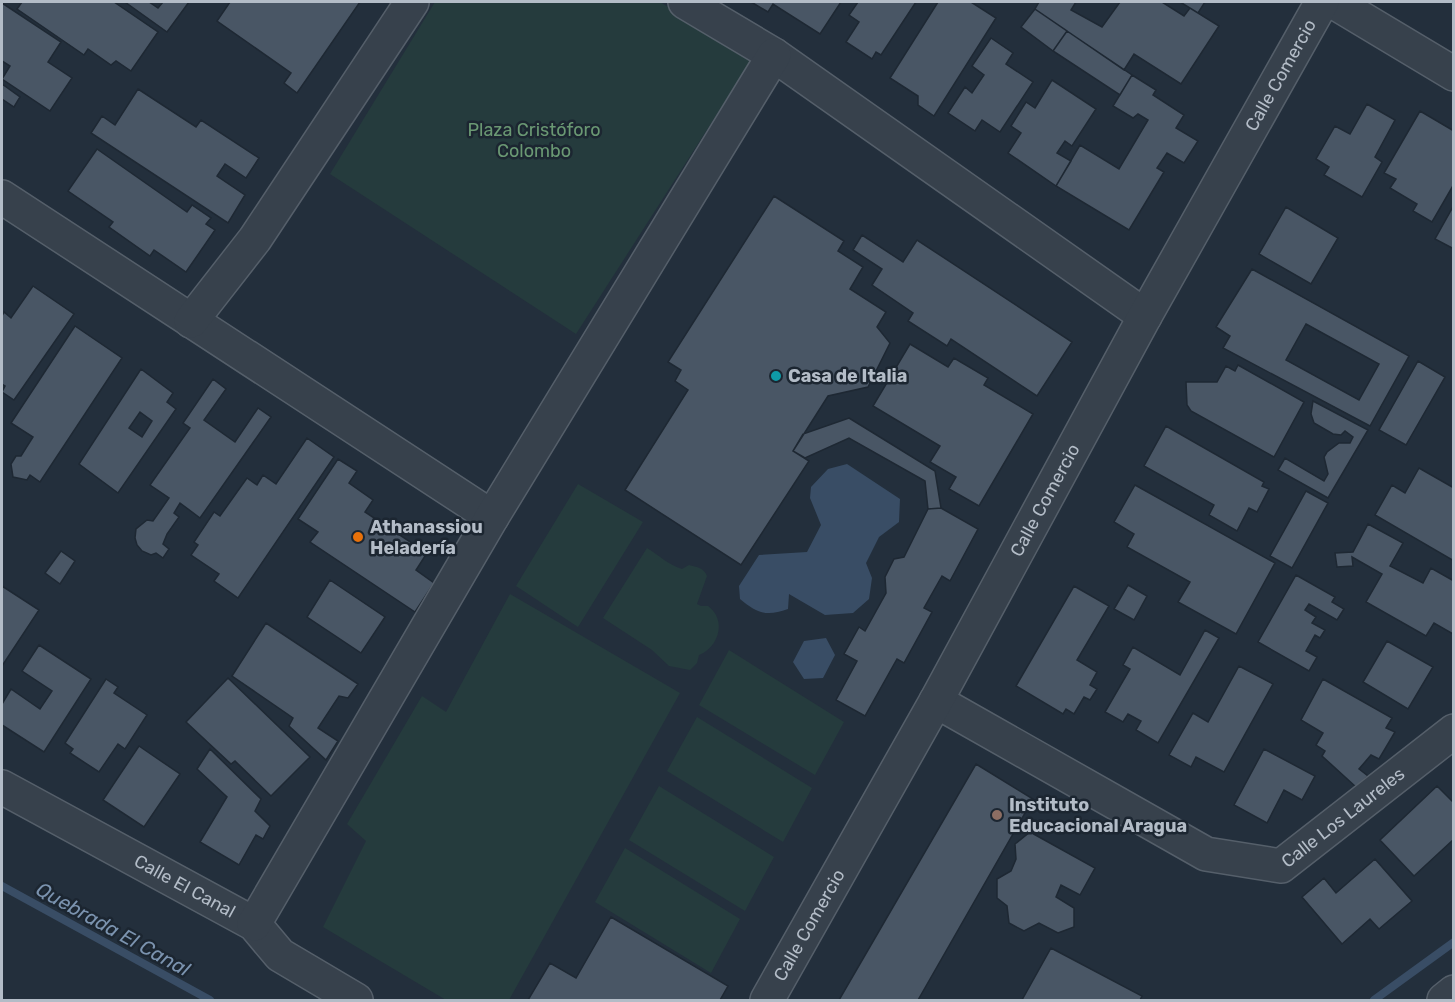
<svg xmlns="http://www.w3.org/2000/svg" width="1455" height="1002" font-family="Rubik,sans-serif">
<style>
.green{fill:#253b3d}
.water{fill:#394d65}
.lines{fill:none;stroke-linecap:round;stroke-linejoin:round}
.stream{stroke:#394d65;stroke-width:8}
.building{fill:#495665;stroke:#1e2833;stroke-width:1.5;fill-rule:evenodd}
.street-casing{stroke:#555f6a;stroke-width:36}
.street{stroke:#37414c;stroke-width:33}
.culture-dot{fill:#0f9aa8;stroke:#1c2631;stroke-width:2}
.food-dot{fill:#e8710a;stroke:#1c2631;stroke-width:2}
.education-dot{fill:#8d6e63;stroke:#1c2631;stroke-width:2}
.labels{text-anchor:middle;stroke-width:5;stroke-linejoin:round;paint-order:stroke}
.street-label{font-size:18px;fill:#b3bcc7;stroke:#1c2631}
.park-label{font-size:18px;fill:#6a9873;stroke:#1c2631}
.poi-label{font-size:18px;font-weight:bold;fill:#b3bcc7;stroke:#1c2631;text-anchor:start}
.water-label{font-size:20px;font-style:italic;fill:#7b93af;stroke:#1c2631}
</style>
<rect width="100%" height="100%" fill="#232f3c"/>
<path class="green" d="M435,2H660L753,58L576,334L330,174Z
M578,484L643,522L578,627L516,586Z
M647,548C660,556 667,564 682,569L689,565C697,567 704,568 707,576L697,604L701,606H708C727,620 719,647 699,655L697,663L690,670L669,666L652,650L603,618Z
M510,594L680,693L509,1000H446L323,927L366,841L347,824L422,696L446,712Z
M729,650L844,722L815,775L699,705Z
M697,717L812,788L783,842L667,771Z
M659,786L774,857L745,911L629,840Z
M625,848L740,919L711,973L595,902Z"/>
<path class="water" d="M847,464L900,499L899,522L879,537L866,563L872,578L869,599L853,613L825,615L789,594L788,609C766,617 757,613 740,599L739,586L759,555L807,552L821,525L810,498L811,487L828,469Z
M826,638L835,655L823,678L804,679L793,662L804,641Z"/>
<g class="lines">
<path class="stream" d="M2,886L210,1000
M1374,1000L1454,942"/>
</g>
<path class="building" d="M22,2H114L158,32L131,71L116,61L111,65L88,49L84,55L17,9Z
M125,2H149L158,8L163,2H189L167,32Z
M230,2H360L297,93L284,83L291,73L217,21Z
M751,2H841L820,34L773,4L768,12Z
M858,2H916L881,55L876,52L872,59L846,42L859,22L849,15Z
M938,2H971L996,18L934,116L918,105V96L890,78Z
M1039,2H1076L1071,10L1102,27L1120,2H1162L1184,16L1190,8L1219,26L1181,84L1134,54L1124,70L1035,9Z
M1180,2H1205L1198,13Z
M2,3L61,42L48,62L72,78L50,111L2,79L10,66L2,61Z
M1035,9L1067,31L1053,51L1021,27Z
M1067,31L1132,75L1120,95L1053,51Z
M991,38L1013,53L1006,64L1033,82L1000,132L982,120L975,131L948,113L965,87L972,93L984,75L972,66Z
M1132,75L1156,90L1153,95L1184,115L1176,128L1198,141L1184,163L1167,153L1157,168L1164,172L1129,230L1056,186L1080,145L1119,169L1148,120L1138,114L1133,118L1113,106Z
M1052,80L1096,109L1072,146L1065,141L1057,153L1071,161L1056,186L1008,153L1021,133L1011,126L1026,102L1035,108Z
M2,84L20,97L14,107L2,99Z
M138,89L196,127L201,120L259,158L246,178L225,164L217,176L245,195L228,223L91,133L102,116L115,125Z
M1367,104L1395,120L1375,157L1382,162L1362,197L1324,175L1329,167L1316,159L1335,126L1350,134Z
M1420,111L1454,131V184L1432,222L1413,211L1417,204L1390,188L1396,179L1384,173Z
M97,149L187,212L192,205L211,218L206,224L215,230L186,272L154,250L150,256L109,227L113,222L68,191Z
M774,196L844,241L838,251L863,267L850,289L886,312L877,327L890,343L868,387L828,396L793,451L809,461L741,565L625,490L688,390L675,381L681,370L668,362Z
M1454,205V249L1435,239Z
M1286,207L1338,238L1311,284L1259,254Z
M862,235L903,262L917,240L1072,342L1037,396L951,339L947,346L908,321L913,313L872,285L882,269L853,250Z
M1252,269L1409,356L1370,426L1223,348L1230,336L1216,327ZM1306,324L1379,364L1359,400L1286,360Z
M33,286L74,314L14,400L2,392L5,386L2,384V316L4,312L11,318Z
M75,326L122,358L40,482L30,475L27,480L13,477L11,464L16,456H21L33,437L11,423Z
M910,344L948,367L954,358L988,378L984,385L1033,414L979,506L949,489L956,477L930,462L940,446L873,406Z
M1418,361L1445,377L1406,445L1379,430Z
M1238,365L1304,402L1274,457L1191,411L1187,405L1186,382H1217L1226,366L1235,371Z
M141,369L173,393L167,402L176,409L118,493L79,464ZM140,412L152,421L142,437L129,428Z
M213,379L226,389L204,420L235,442L258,408L271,417L200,518L180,503L174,513L179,517L167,534L163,544L169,549L163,558L156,553L151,555L142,551L137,545L135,538L136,529L147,520L153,521L169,498L150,485L190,428L183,423Z
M1313,401L1368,430L1328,498L1278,470L1285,458L1324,481L1328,474L1324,457L1327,452L1339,443H1350L1353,437L1345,431L1341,435L1333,434L1314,423L1311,414Z
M849,418L935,471L941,508L928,509L925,481L849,438L805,458L793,451L803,434Z
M1166,426L1264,482L1262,486L1269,489L1257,512L1249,508L1237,531L1209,515L1214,505L1144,466Z
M307,438L334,457L238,598L214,581L219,574L191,555L198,545L194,542L214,512L220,516L247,478L257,485L263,475L276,484Z
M338,459L357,471L349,483L373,500L365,512L427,553L416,570L434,583L415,612L310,542L318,532L298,519Z
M1419,468L1454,488V561L1375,515L1392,485L1405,493Z
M1135,485L1275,563L1236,634L1178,602L1190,582L1127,547L1134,534L1114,522Z
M1306,491L1328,503L1292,568L1270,556Z
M941,508L978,529L950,581L942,576L924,608L932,612L904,663L897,659L865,716L836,700L857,661L844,654L859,627L865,631L886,593L885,577L894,559L904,557L928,509Z
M1368,524L1403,543L1390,566L1423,583L1431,568L1454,581L1453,634L1434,623L1426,636L1366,602L1382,574L1352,557L1353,566L1337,567L1335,553L1353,552Z
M61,551L75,561L60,584L45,573Z
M1296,575L1335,597L1332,602L1344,609L1337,620L1309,604L1305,610L1316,617L1312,623L1325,630L1320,638L1315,635L1306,651L1317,657L1309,671L1258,642Z
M330,580L385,617L361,653L307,617Z
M1128,585L1147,596L1134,620L1114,609Z
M2,586L39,610L2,666Z
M1074,586L1109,606L1077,660L1097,672L1090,685L1097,689L1090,700L1084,697L1074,714L1066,709L1063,714L1016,686Z
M266,623L358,684L348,698L339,696L318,728L338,741L326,760L289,726L293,718L232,676Z
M1205,630L1219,638L1158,743L1136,730L1141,721L1128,714L1123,722L1105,712L1130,669L1123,665L1133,647L1180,675Z
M1387,641L1433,667L1408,709L1363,682Z
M39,645L91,679L44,752L2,725V704L11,689L40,709L52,691L22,671Z
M1239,666L1273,684L1224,772L1196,757L1191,767L1169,755L1193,713L1208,722Z
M228,678L310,757L271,796L235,761L231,764L186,722Z
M106,679L118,687L114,693L147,715L125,749L118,744L99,772L70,753L73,749L65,743Z
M1323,679L1392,718L1386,728L1395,732L1379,759L1371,755L1359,769L1368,776L1356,787L1322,756L1325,751L1316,745L1323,733L1301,720Z
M139,746L180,774L144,827L103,800Z
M210,749L261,799L255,811L270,826L263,839L256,835L239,865L200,842L227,797L197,769Z
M1264,749L1315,776L1302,800L1284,790L1267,823L1234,805Z
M976,764L1033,799L918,1000H839Z
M1437,786L1454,803V839L1414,876L1380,840Z
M1030,832L1095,868L1080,895L1061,885L1056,897L1074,908V927L1058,933L1039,923L1024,931L1009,923L1007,906L997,898V879L1011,871L1016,859L1015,844Z
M1375,859L1412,901L1379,929L1370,919L1342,944L1302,897L1324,878L1336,893Z
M611,917L728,986L720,1000H528L550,963L576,978Z
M1051,948L1142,996L1140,1000H1022Z"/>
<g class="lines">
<defs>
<g id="street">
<path d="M685,2L774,55L1145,316"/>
<path d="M1334,2L1454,74"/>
<path d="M2,197L492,517"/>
<path d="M191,321L255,239L412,2"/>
<path id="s1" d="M936,701L1206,854L1281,866L1454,731"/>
<path id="s2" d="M2,787L254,924L280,955L356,1000"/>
<path d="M254,924L492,517L774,55"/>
<path id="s3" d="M767,1000L936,701L1145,316L1322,2"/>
<path d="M1444,1000L1454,992"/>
</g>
</defs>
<use href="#street" class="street-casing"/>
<use href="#street" class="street"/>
</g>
<circle class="culture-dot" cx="776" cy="376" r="6"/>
<circle class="food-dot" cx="358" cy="537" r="6"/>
<circle class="education-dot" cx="997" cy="815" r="6"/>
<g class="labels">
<g class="street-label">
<text dy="6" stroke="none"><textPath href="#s3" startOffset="1058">Calle Comercio</textPath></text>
<text dy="6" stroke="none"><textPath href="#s3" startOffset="572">Calle Comercio</textPath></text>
<text dy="6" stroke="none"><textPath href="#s1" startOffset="465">Calle Los Laureles</textPath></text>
<text dy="6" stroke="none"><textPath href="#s2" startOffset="208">Calle El Canal</textPath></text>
<text dy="6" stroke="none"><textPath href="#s3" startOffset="86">Calle Comercio</textPath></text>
</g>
<g class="park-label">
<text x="534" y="136">Plaza Cristóforo<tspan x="534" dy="21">Colombo</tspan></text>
</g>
<g class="poi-label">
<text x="788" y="382">Casa de Italia</text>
<text x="370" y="533">Athanassiou<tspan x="370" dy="21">Heladería</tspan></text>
<text x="1009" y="811">Instituto<tspan x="1009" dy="21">Educacional Aragua</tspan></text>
</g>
<g class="water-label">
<text transform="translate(113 929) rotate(29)" y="7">Quebrada El Canal</text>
</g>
</g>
<rect width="1455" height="1002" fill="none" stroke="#b3bcc7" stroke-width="6"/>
</svg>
